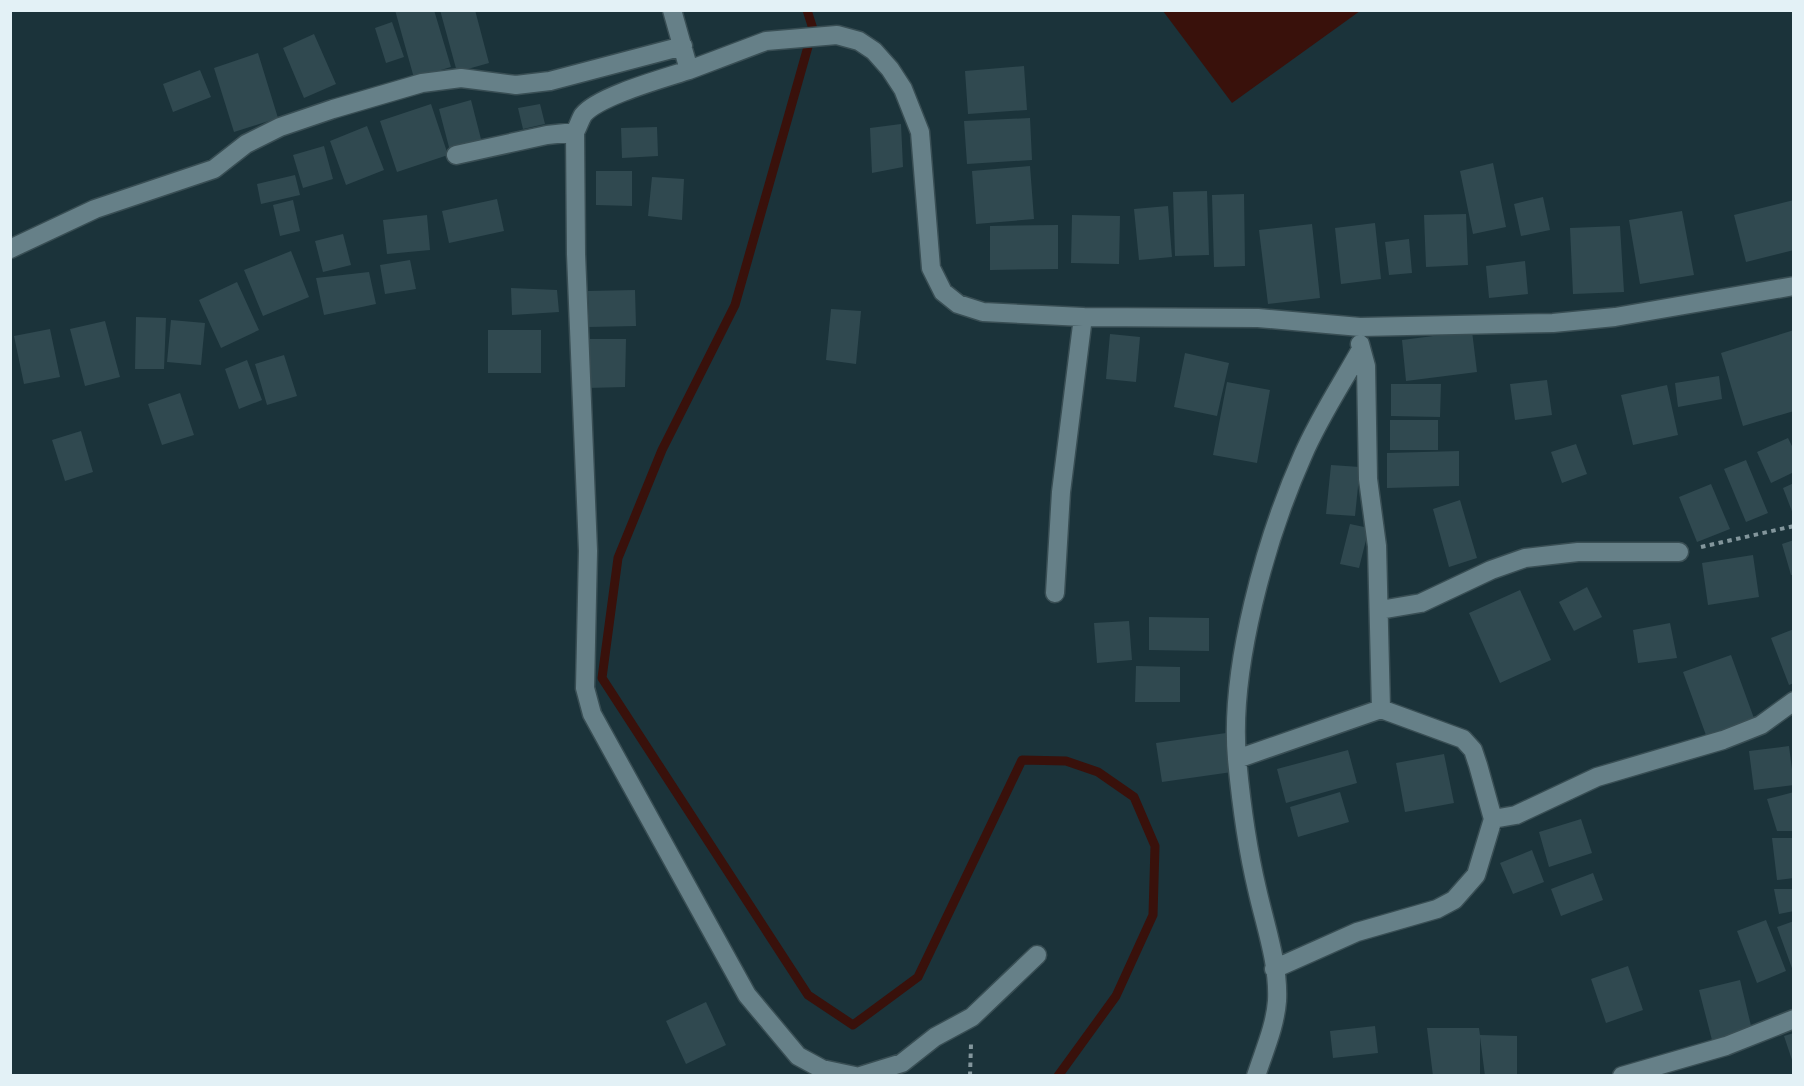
<svg xmlns="http://www.w3.org/2000/svg" width="1804" height="1086" font-family="'IBM Plex Serif',serif">
<style>
.water{fill:#39110b}
.lines{fill:none;stroke-linecap:round;stroke-linejoin:round}
.stream{stroke:#39110b;stroke-width:9}
.building{fill:#304950}
.street-casing{stroke:#394e54;stroke-width:21}
.path{stroke:#83969c;stroke-width:4;stroke-dasharray:4.5 4.5;stroke-linecap:butt}
.street{stroke:#668088;stroke-width:18}
</style>
<rect width="100%" height="100%" fill="#1b333a"/>
<path class="water" d="M1163,11H1360L1232,103Z"/>
<g class="lines">
<path class="stream" d="M807,10L813,29L735,305L662,450L618,558L602,678L808,995L853,1025L918,977L1022,760L1066,761L1098,772L1134,797L1155,846L1153,915L1116,996L1058,1076"/>
</g>
<path class="building" d="M395,10H434L451,67L414,78Z
M440,10H475L489,63L457,72Z
M392,22L404,57L386,63L375,28Z
M314,34L336,84L304,98L283,48Z
M258,53L278,118L234,132L214,68Z
M1024,66L1027,110L968,114L965,71Z
M200,70L211,97L173,112L163,84Z
M471,100L482,143L450,151L439,109Z
M431,104L448,155L397,172L380,121Z
M540,104L545,124L523,129L518,108Z
M1030,118L1032,160L967,164L964,121Z
M901,124L903,167L872,173L870,128Z
M367,126L384,170L346,185L330,141Z
M657,127L658,156L622,158L621,128Z
M324,146L333,179L303,188L293,155Z
M1493,163L1506,227L1473,234L1460,171Z
M1030,166L1034,219L976,224L972,171Z
M596,171H632V206L596,205Z
M295,175L300,195L261,204L257,184Z
M652,177L684,179L682,220L648,216Z
M1207,191L1209,255L1175,256L1173,192Z
M1244,194L1245,266L1214,267L1212,195Z
M1543,197L1550,230L1521,236L1514,204Z
M497,199L504,231L449,243L442,211Z
M293,200L300,231L280,236L273,205Z
M1794,200V250L1746,262L1734,215Z
M1168,206L1172,257L1139,260L1134,209Z
M1682,211L1694,275L1640,284L1629,220Z
M1466,214L1468,265L1426,267L1424,215Z
M427,215L430,250L387,254L383,220Z
M1072,215L1120,216L1119,264L1071,263Z
M1375,223L1381,279L1341,284L1335,228Z
M1312,224L1320,298L1268,304L1259,230Z
M1058,225V269L990,270V226Z
M1620,226L1624,292L1573,294L1570,228Z
M343,234L351,265L323,272L315,241Z
M1409,239L1412,273L1389,275L1385,242Z
M291,251L309,297L263,316L244,270Z
M410,260L416,289L385,294L380,265Z
M1525,261L1528,294L1489,298L1486,266Z
M369,272L376,304L324,315L316,278Z
M237,282L259,330L221,348L199,300Z
M511,288L557,290L559,312L512,315Z
M635,290L636,326L589,327L588,291Z
M831,309L861,311L856,364L826,360Z
M136,317L166,318L164,369H135Z
M171,320L205,323L201,365L167,362Z
M105,321L120,377L85,386L70,329Z
M50,329L60,377L24,384L14,336Z
M488,330H541V373H488Z
M1794,330V411L1743,426L1721,353Z
M1472,331L1477,372L1406,381L1402,340Z
M1110,334L1140,337L1136,382L1106,379Z
M588,339H626L625,387L587,388Z
M1185,353L1229,363L1217,416L1174,407Z
M284,355L297,396L267,405L255,364Z
M247,360L262,400L239,409L225,369Z
M1719,376L1722,399L1678,407L1675,383Z
M1547,380L1552,415L1515,420L1510,384Z
M1227,382L1270,390L1257,463L1213,455Z
M1391,384H1441L1440,417L1391,416Z
M1667,385L1678,435L1633,445L1621,395Z
M180,393L194,435L162,445L148,404Z
M1390,420H1438V450H1390Z
M81,431L93,472L65,481L52,440Z
M1788,438L1794,450V472L1771,483L1757,452Z
M1576,444L1587,474L1562,483L1551,452Z
M1459,451V486L1387,488V453Z
M1746,460L1768,513L1746,522L1724,469Z
M1331,465L1360,467L1355,516L1326,514Z
M1794,483V514H1793L1783,488Z
M1711,484L1730,529L1697,542L1679,497Z
M1460,500L1477,558L1449,567L1433,509Z
M1350,524L1369,528L1359,568L1340,564Z
M1794,540V575H1791L1782,544Z
M1753,555L1759,597L1708,605L1702,563Z
M1587,587L1602,617L1574,631L1559,602Z
M1520,590L1551,660L1500,683L1469,613Z
M1149,617L1209,618V651L1149,650Z
M1129,621L1132,660L1097,663L1094,623Z
M1670,623L1677,658L1638,663L1633,630Z
M1794,629V683L1789,685L1771,638Z
M1731,655L1755,721L1707,738L1683,672Z
M1136,666L1180,667V702H1135Z
M1226,733L1232,772L1162,782L1156,743Z
M1789,746L1794,785L1754,790L1749,751Z
M1348,750L1357,783L1286,803L1277,769Z
M1444,754L1454,803L1405,812L1396,763Z
M1340,792L1349,822L1298,837L1290,807Z
M1794,792V831H1777L1767,799Z
M1581,819L1592,853L1549,867L1539,832Z
M1772,838H1794V878L1777,880Z
M1532,850L1544,882L1513,894L1500,863Z
M1593,873L1603,900L1561,916L1551,889Z
M1774,889H1794V911L1779,914Z
M1766,920L1786,971L1757,983L1737,931Z
M1794,921V971H1793L1777,927Z
M1628,966L1643,1010L1606,1023L1591,979Z
M1740,980L1753,1034L1713,1044L1699,990Z
M706,1002L726,1045L686,1064L666,1021Z
M1375,1026L1378,1053L1333,1058L1330,1031Z
M1427,1028H1479L1480,1035L1517,1036V1076H1485L1480,1037V1076H1433Z
M1794,1033V1063H1793L1784,1036Z"/>
<g class="lines">
<defs>
<path id="street" d="M672,10L689,70C665,78 598,96 583,115C580,120 578,127 575,132L576,254L588,551L585,688L592,714L747,995L798,1056L822,1069L855,1076
M689,70L766,41L837,35L859,41L874,51L890,69L903,89L920,132L931,268L943,292L958,304L983,312L1083,317L1258,318L1360,327L1553,323L1615,317L1794,286
M456,155L547,135L575,132
M10,249L95,209L214,169L246,144L280,127L333,109L422,83L461,78L516,85L550,81L683,46
M1360,344L1366,366L1368,479L1377,546L1381,709
M1055,593L1061,492L1083,317
M1380,610L1421,603L1491,570L1525,558L1578,552H1679
M1237,759L1381,709L1463,739L1473,750L1478,765L1493,819L1476,875L1454,900L1437,909L1357,932L1274,969
M1493,819L1516,815L1597,777L1723,740L1761,725L1794,701
M860,1076L902,1063L935,1037L972,1017L1037,955
M1256,1076C1264,1051 1275,1027 1277,1001C1279,964 1265,925 1257,889C1247,847 1241,802 1237,759C1229,668 1266,538 1303,455C1319,418 1341,385 1360,351
M1622,1076L1726,1046L1794,1019"/>
</defs>
<use href="#street" class="street-casing"/>
<path class="path" d="M1701,547L1794,526
M970,1076L971,1044"/>
<use href="#street" class="street"/>
</g>
<rect width="1804" height="1086" fill="none" stroke="#e3f1f6" stroke-width="24"/>
</svg>
